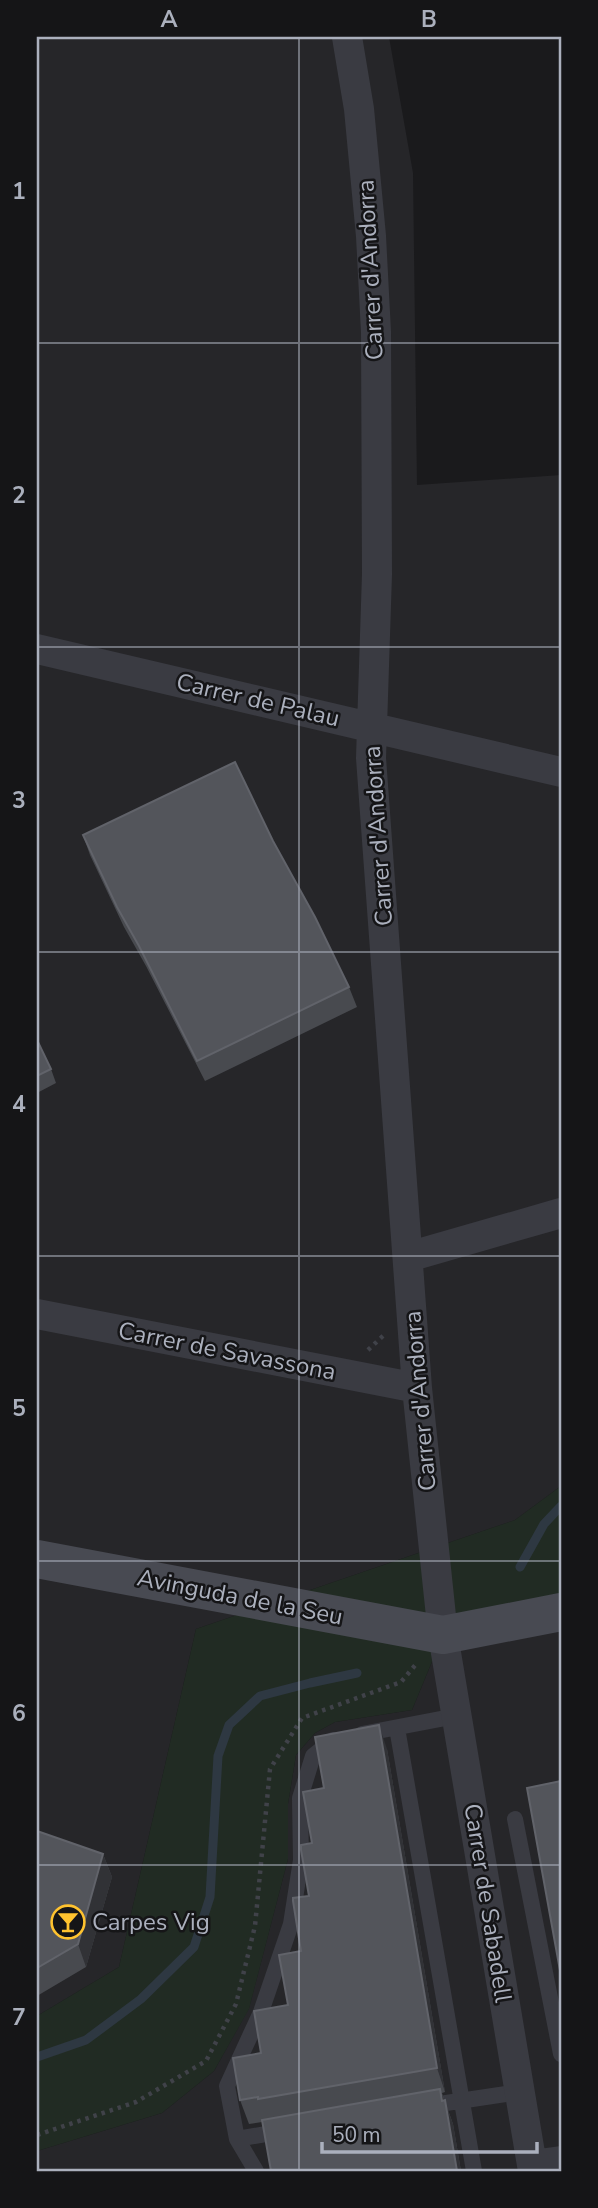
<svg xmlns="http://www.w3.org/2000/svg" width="598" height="2208" font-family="'Nunito Sans',sans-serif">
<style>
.built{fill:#262629}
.green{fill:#212b23}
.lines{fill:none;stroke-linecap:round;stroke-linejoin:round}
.stream{stroke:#2e3842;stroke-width:9}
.path{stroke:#404249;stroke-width:4.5;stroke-dasharray:3.5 5;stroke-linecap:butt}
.lane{stroke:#3a3b42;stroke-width:16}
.street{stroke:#3a3b42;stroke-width:30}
.secondary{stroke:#484a52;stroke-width:38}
.wall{fill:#484a4f}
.shaded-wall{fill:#313236}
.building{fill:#53555b;stroke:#61636a;stroke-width:2}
.grid{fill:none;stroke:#abb0bd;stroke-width:2;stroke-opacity:0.55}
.labels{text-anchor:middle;stroke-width:5;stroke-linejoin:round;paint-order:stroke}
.street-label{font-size:24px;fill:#abb0bd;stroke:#151517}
.poi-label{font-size:24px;fill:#abb0bd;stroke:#151517;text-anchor:start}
.neatline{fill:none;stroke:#abb0bd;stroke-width:2.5}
.grid-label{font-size:23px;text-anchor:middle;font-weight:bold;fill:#abb0bd}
</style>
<rect width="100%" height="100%" fill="#1a1a1c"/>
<path class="built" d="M37,37H389L413,173L417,485L561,475V1486L515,1520L196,1629L119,1967L37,2016Z
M561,1612V2171H37V2151L162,2113L214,2071L249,2008L288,1859V1804L296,1755L315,1733L335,1722L412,1710L443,1635Z"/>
<path class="green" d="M561,1486V1612L443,1635L412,1710L335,1722L315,1733L296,1755L288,1804V1859L249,2009L214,2071L162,2113L37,2151V2016L119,1967L196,1629L515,1520Z"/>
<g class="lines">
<path class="stream" d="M520,1567L544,1524L561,1506
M37,2057L86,2040L141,1999L194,1947L210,1897L218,1756L229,1725L260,1696L310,1683L357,1673"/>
<path class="path" d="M368,1350L385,1334
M37,2135L136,2102L206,2061L236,2004L255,1926L270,1769L302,1718L401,1682L417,1663"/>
<path class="lane" d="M397,1728L474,2171
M362,1734L456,1716
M515,1819L561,2054
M426,2106L519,2092
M237,2139L283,2131
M256,2171L237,2139L227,2086L261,2012L291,1924L301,1860L300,1798L313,1756L333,1740"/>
<path class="street" d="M347,37L359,109L371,236L376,332L377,574L371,758L417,1388L443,1635L533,2171
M37,649L561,772
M408,1257L561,1213
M37,1314L417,1388
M532,2165L561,2161"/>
<path class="secondary" d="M37,1559L443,1635L561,1612"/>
</g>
<path class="wall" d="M83,835L273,841L349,987L357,1007L205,1081L146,966L124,927L90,855Z
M37,1040L51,1069L56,1083L37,1093Z
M387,1749L445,2092L442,2093L453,2124L461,2171H271L262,2122L249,2124L240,2100L261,2053L288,2005L301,1951L309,1896L312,1843L324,1788Z
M37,1831L103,1854L112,1877L86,1967L37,1996Z"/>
<path class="shaded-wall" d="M379,1725L387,1749L445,2092L437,2068Z
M103,1854L112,1877L86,1967L78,1944Z
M440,2089L453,2124L461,2171H457Z"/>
<path class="building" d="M235,762L273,841L315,917L349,987L197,1061L139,946L117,907L83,835Z
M37,1040L51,1069L37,1076Z
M379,1725L437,2068L258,2099V2097L240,2100L233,2058L261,2053L254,2011L288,2005L279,1955L301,1951L293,1901V1898L309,1896L301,1850V1845L312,1843L303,1792L324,1788L315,1737Z
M561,1781V1976L527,1788Z
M37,1831L103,1854L78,1944L37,1968Z
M440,2089L442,2101L445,2100L457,2171H271L262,2120Z"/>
<path class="grid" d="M299,37V2171M37,343H561M37,647H561M37,952H561M37,1256H561M37,1561H561M37,1865H561"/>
<defs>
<symbol id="bar-ring" viewBox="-11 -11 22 22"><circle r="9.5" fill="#151517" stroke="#ffc32f" stroke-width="1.5"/><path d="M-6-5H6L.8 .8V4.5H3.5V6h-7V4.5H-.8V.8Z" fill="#ffc32f"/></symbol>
</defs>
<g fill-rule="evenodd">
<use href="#bar-ring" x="49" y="1903" width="38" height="38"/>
</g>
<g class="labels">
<g class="street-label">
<text transform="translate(370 270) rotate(-93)" y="8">Carrer d'Andorra</text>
<text transform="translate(258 700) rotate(13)" y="8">Carrer de Palau</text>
<text transform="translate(378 836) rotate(-94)" y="8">Carrer d'Andorra</text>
<text transform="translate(227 1351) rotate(11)" y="8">Carrer de Savassona</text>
<text transform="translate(420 1401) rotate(-95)" y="8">Carrer d'Andorra</text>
<text transform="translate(240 1597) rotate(11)" y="8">Avinguda de la Seu</text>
<text transform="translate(488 1903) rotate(81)" y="8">Carrer de Sabadell</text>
</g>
<g class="poi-label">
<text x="92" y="1930">Carpes Vig</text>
</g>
</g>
<rect width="598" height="2208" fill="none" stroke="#151517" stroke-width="77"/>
<path d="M322 2142v10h215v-10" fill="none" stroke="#abb0bd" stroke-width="3.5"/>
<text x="332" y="2142" font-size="21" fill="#abb0bd" stroke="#151517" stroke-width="5" paint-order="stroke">50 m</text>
<rect x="38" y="38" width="522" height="2132" class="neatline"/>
<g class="grid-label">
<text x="169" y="27">A</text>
<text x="429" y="27">B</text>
<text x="19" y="199">1</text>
<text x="19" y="503">2</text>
<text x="19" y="808">3</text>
<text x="19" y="1112">4</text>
<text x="19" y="1416">5</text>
<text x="19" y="1721">6</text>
<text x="19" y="2025">7</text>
</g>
</svg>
